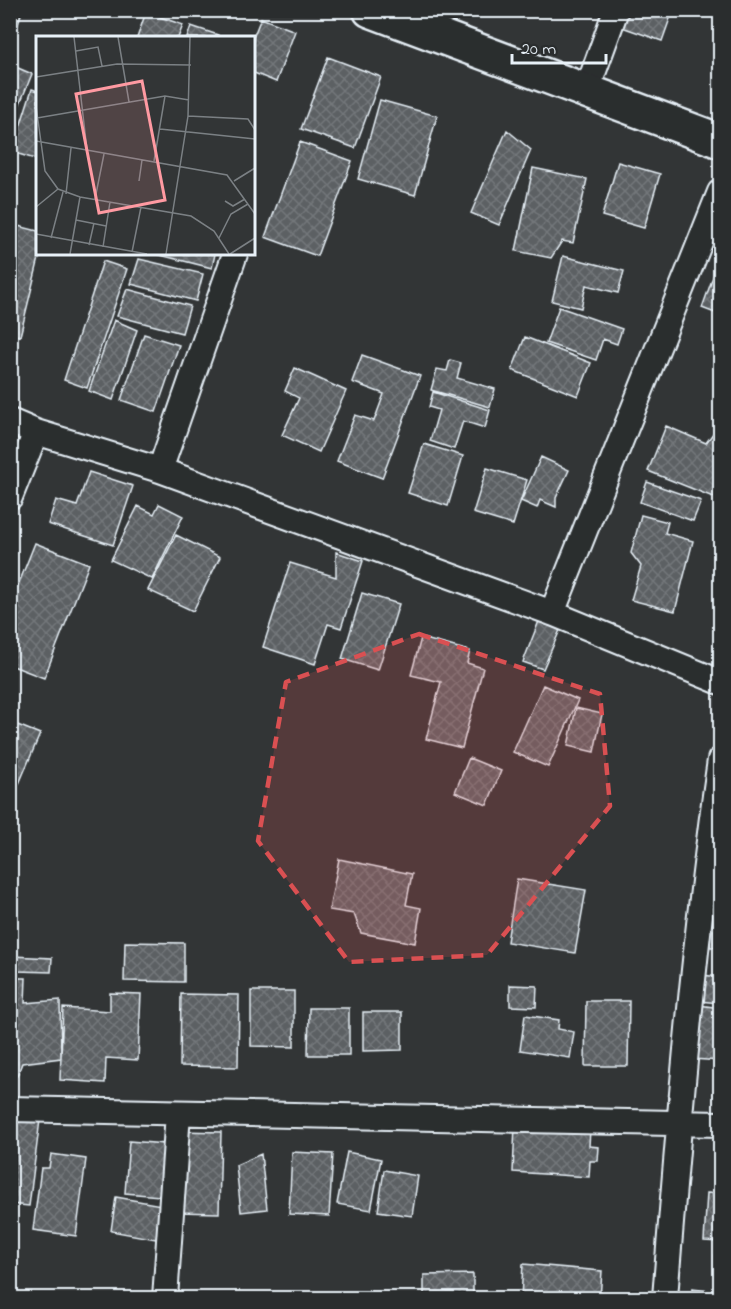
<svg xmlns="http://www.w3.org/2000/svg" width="731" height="1309" font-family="'Indie Flower',sans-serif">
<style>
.building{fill:url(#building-cross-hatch);stroke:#e8f1f8;stroke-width:1.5}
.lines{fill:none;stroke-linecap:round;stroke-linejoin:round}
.minor-casing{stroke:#e8f1f8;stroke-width:28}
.primary-casing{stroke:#e8f1f8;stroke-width:38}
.minor{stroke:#2a2d2e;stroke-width:24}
.primary{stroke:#2a2d2e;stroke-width:33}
.marked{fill:#da5052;fill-opacity:0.2;stroke:#da5052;stroke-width:4.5;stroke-dasharray:12 8;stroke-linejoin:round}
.inset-road{fill:none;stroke:#7b8084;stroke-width:1.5}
.view{fill:#ff9aa2;fill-opacity:0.15;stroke:#ff9aa2;stroke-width:3}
.inset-edge{fill:none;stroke:#e8f1f8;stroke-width:3}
</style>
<defs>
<pattern id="building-cross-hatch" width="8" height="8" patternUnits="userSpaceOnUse" patternTransform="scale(1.5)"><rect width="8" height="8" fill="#5c6063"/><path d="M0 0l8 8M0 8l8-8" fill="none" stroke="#73777a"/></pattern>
</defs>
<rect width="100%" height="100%" fill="#323536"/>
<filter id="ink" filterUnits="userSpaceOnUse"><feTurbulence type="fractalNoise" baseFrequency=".0167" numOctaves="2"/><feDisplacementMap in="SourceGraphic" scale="12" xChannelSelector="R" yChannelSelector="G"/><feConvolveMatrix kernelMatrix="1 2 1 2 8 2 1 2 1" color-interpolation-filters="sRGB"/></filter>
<g filter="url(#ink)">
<path class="building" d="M628,10H673L662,41L622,27Z
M10,11L21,14L13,42L10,41Z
M146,12L183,25L178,38H137Z
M261,18L295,31L276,82L254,73L253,38Z
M191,26L218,35L217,38H187Z
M328,57L381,77L355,148L301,129Z
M11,65L32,74L10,128V67Z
M32,89L38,91V160L12,152Z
M380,100L437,116L415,195L358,179Z
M507,130L531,150L499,225L471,213Z
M300,142L352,161L317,256L265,237Z
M618,162L660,174L644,228L602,216Z
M533,168L587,179L573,243L562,241L551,258L516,251Z
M10,224L38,231V254H40L20,336L10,334V265L13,266Z
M156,254H215L212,268Z
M563,256L624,271L618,293L586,285L581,308L552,301Z
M720,257V315L702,308Z
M139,259L203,274L196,301L131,284Z
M103,261L127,269L87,388L64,380Z
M127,289L190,306L182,333L117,316Z
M559,307L622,329L617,344L603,339L596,360L546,343Z
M114,320L137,330L113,400L89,391Z
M144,334L179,345L156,412L121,400Z
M525,337L591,363L578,396L512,370Z
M362,355L420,376L382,478L337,461L355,415L374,421L384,394L352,382Z
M450,360L461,363L457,378L495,389L490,407L431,390L437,369L447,371Z
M295,368L346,391L319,452L282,435L299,398L285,391Z
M433,392L490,410L485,428L463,421L454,449L430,441L439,410L429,407Z
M666,426L706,443L714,432L720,435V493L718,499L648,471Z
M424,444L463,456L448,506L408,493Z
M541,457L569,470L556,498V507L540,500L537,508L521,501Z
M487,468L527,480L513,525L473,513Z
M89,472L133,486L113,545L48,524L56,500L77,506Z
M647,482L701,501L693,521L640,502Z
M159,504L183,516L152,579L111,560L138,506L154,514Z
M641,515L668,522L665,533L693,541L675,611L631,600L641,566L631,553Z
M176,535L220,557L193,611L148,590Z
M35,543L89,564L44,678L10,665V585L17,588Z
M336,552L363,561L341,628L328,624L315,664L263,647L290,563L336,577Z
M362,593L399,604L378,670L342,659Z
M539,621L560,630L543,669L523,662Z
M421,638L470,651L467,663L483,668L462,748L426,739L441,682L411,675Z
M543,685L578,700L548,767L513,752Z
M576,708L602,714L594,752L568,746Z
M10,722L40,734L10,805Z
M469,758L501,771L487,805L455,792Z
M339,859L412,874L406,905L421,908L415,943L361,933L354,914L329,910Z
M517,879L586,890L575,953L507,942Z
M711,907H720V947H710Z
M125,942L184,943V982L124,981Z
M12,956L52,958L51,972L17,971Z
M701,975L720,977V1003L699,1001Z
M10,978H26L25,1003L60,1000L61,1058L22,1063L17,1076H10Z
M510,985L537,986L536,1007L510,1006Z
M251,991H294V1047L251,1046Z
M110,993L141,994L138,1060L106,1058L105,1083L60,1080L63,1008L110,1011Z
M181,994L239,995L238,1067L180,1066Z
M586,1001H629L628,1066H585Z
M699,1005L720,1008V1061L693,1059Z
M309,1008H349V1055H308Z
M363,1012H402V1050L363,1051Z
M525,1015L559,1020L558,1029L574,1032L570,1058L520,1050Z
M10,1116L40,1120L29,1206L10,1204Z
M515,1125L590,1129L589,1146L599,1147L598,1161H590L589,1177L513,1172Z
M179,1131L221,1132L219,1213L178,1212Z
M129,1141L165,1144L160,1196L125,1193Z
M292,1152L333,1154L329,1216L289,1214Z
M347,1152L381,1159L371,1210L337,1204Z
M51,1154L86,1159L76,1236L33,1230L41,1168H49Z
M261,1154L267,1209L241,1212L236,1165Z
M384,1170L418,1176L412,1216L378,1211Z
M707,1193L720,1194V1242L704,1241Z
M116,1197L167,1206L161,1240L111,1231Z
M715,1255H720V1285H715Z
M523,1264L602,1271L600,1298H521Z
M473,1274V1298H424V1275Z
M692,1289L720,1292V1298H691Z"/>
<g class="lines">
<defs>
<path id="minor" d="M587,90L616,10
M10,421L36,432L160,470L552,613L720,682
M160,470L235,254
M10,497L36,432
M552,613L720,192
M10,1109L720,1124
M165,1298L178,1113
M665,1298C679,1119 694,939 720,760"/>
<path id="primary" d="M370,10L720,141"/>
</defs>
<use href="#minor" class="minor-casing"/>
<use href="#primary" class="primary-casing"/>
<use href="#minor" class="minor"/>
<use href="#primary" class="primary"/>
</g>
</g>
<path class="marked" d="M419,634L600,694L610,806L487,955L349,962L258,841L286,682Z"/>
<g transform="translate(36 36)">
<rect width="219" height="219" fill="#323536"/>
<path class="inset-road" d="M38,1L51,114M82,1L93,66M40,15L62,11L66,30M0,41L81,28L155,29M0,70L9,135L22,153L44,161L155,180L178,195L193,218M152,80L212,83L219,94M1,82L129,60L153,64M124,93L219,103M0,105L191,139L219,178M118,125L129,60M103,145L106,124M198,145L219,132M30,158L35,112M59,163L68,118M189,165L197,170L209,163M0,171L22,153M40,184L70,190M0,198L111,218M15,202L27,156M183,202L195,178L212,168M53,209L58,187M67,211L74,166M96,216L105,171M34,218L44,161M130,218L152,80L154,1M194,218L219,202"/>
<path class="view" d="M106,45L129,164L63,177L40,58Z"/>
<rect width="219" height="219" class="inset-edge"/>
</g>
<rect width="731" height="1309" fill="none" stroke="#2a2d2e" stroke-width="36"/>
<rect x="18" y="18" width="695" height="1273" fill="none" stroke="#e8f1f8" stroke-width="2" filter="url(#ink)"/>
<path d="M512 54v9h94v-9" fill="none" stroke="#e8f1f8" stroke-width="3"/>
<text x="521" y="54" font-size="18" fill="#e8f1f8" stroke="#2a2d2e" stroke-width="4.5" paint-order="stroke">20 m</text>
</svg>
